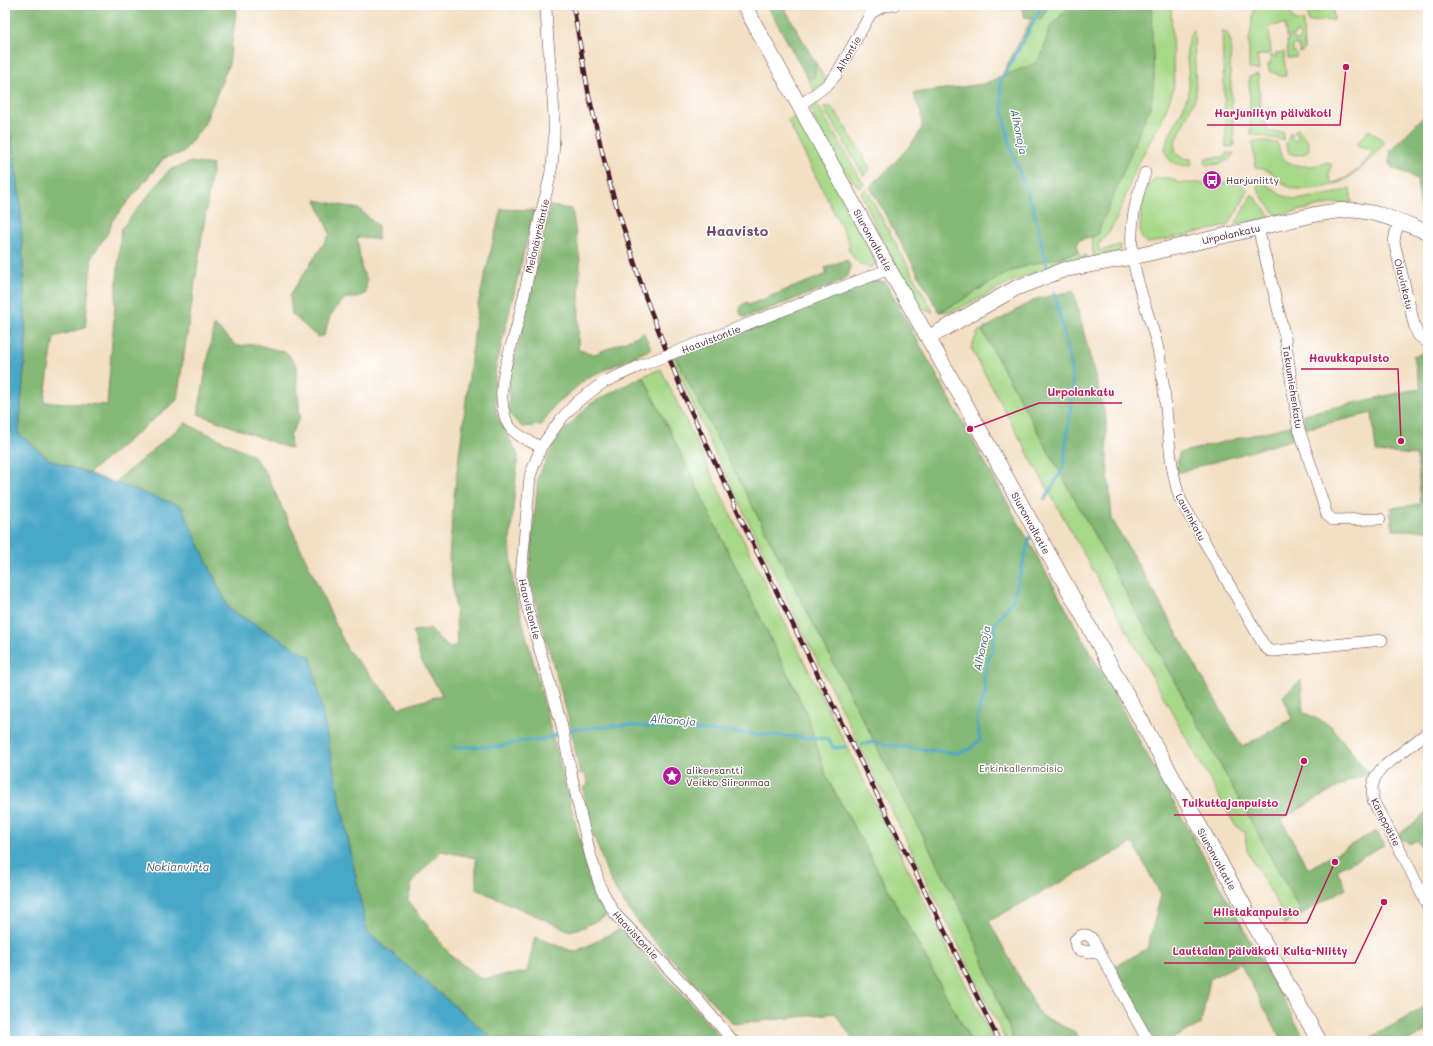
<svg xmlns="http://www.w3.org/2000/svg" width="1433" height="1046" font-family="Mali,sans-serif">
<style>
.green{fill:#a6d887;stroke:#787c59}
.forest{fill:#84b874;stroke:#676c50}
.water{fill:#48a7c7;stroke:#496379}
.lines{fill:none;stroke-linecap:round;stroke-linejoin:round}
.stream{stroke:#48a7c7;stroke-width:3}
.street-casing{stroke:#633c42;stroke-width:12}
.secondary-casing{stroke:#633c42;stroke-width:16}
.street{stroke:#fff;stroke-width:11}
.secondary{stroke:#fff;stroke-width:15}
.rail-casing{stroke:#4a1f2b;stroke-width:4.5}
.rail{stroke:#fff;stroke-width:3;stroke-dasharray:9;stroke-linecap:butt}
.street-bridge-casing{stroke:#633c42;stroke-width:12;stroke-linecap:butt}
.street-bridge{stroke:#fff;stroke-width:11}
.labels{text-anchor:middle;stroke-width:3;stroke-linejoin:round;paint-order:stroke}
.street-label{font-size:10px;fill:#4a1f2b;stroke:#fff}
.poi-label{font-size:10px;fill:#4a1f2b;stroke:#fff;text-anchor:start}
.park-label{font-size:10px;fill:#665647;stroke:#fff}
.water-label{font-size:11px;font-style:italic;fill:#495c71;stroke:#fff}
.district-label{font-size:14px;font-weight:bold;fill:#6f496a;stroke:#fff}
.leader{fill:none;stroke:#c2185b;stroke-width:1.5}
.callout-dot{fill:#c2185b;stroke:#fff;stroke-width:1.5}
.callout-label{font-size:11px;text-anchor:middle;font-weight:bold;fill:#c2185b;stroke:#fff;stroke-width:3;stroke-linejoin:round;paint-order:stroke}
</style>
<rect width="100%" height="100%" fill="#fff"/>
<filter id="ink" filterUnits="userSpaceOnUse"><feTurbulence type="fractalNoise" baseFrequency=".025" numOctaves="2"/><feDisplacementMap in="SourceGraphic" scale="8" xChannelSelector="R" yChannelSelector="G"/><feConvolveMatrix kernelMatrix="1 2 1 2 8 2 1 2 1" color-interpolation-filters="sRGB"/></filter>
<filter id="wash" filterUnits="userSpaceOnUse"><feTurbulence type="fractalNoise" baseFrequency=".012" numOctaves="4" result="noise"/><feDisplacementMap in="SourceGraphic" scale="16" xChannelSelector="R" yChannelSelector="G"/><feGaussianBlur stdDeviation="0.9" result="paint"/><feColorMatrix in="noise" values="0 0 0 0 0 0 0 0 0 0 0 0 0 0 0 0 0 1.4 0 .05"/><feComposite in="paint" operator="in"/></filter>
<g filter="url(#wash)">
<rect width="100%" height="100%" fill="#f3dfc3"/>
<path class="green" d="M1049,5H1071L1050,27L1042,55L1036,63L1001,77L1032,18L1040,20Z
M1151,5H1171L1174,84C1168,114 1149,141 1136,168C1127,189 1122,211 1110,231C1107,236 1102,240 1098,245L1100,251L1120,245L1121,251L1094,257L1091,237L1097,235L1154,78Z
M1255,5H1285L1295,21L1303,20L1304,50L1300,53L1298,45H1293V52H1295L1297,54L1296,57L1288,58L1287,39L1294,38L1295,40L1298,41L1300,39L1299,34L1297,33L1294,34V36L1286,37L1285,24L1269,26L1271,53L1257,56L1259,70L1249,69V41Z
M1307,5H1333L1334,20L1308,22Z
M1194,30L1196,96L1175,143V151L1178,155L1182,158L1191,159L1192,164L1191,166C1178,165 1166,164 1165,148C1170,127 1187,110 1189,87C1190,71 1181,41 1194,30Z
M1222,30L1227,33L1231,42L1230,68L1234,146L1226,147Z
M1284,52L1286,76H1281L1269,71L1268,64H1271L1270,55L1276,57V53Z
M816,64L826,81L814,91L808,79L814,77Z
M1258,74L1261,121L1266,123L1267,131C1273,133 1278,131 1284,133L1283,140C1272,139 1263,135 1251,135L1249,77Z
M816,102L864,185L859,188L840,166L812,116L811,109Z
M823,107H831L836,112L870,168L864,176Z
M798,114L877,260C874,273 860,266 855,259C852,256 850,251 848,248L850,244L788,121Z
M1297,129H1299C1302,134 1306,138 1308,143C1313,155 1296,157 1289,153L1286,145L1290,133H1292V138L1295,141L1299,138L1294,131Z
M1369,130L1385,142C1364,168 1345,188 1309,189C1302,189 1293,190 1287,186C1281,183 1277,176 1271,172C1266,169 1261,169 1256,168L1252,142C1264,139 1266,142 1277,143C1280,148 1279,154 1283,158C1294,170 1315,166 1329,162L1332,166C1327,171 1328,179 1333,183C1351,178 1362,167 1372,153L1369,148L1358,146V143Z
M1226,153H1234C1228,164 1219,164 1207,165L1205,164L1206,158L1226,157Z
M1171,178L1179,183H1240L1248,190L1238,210L1227,226L1149,243L1144,241C1143,240 1142,238 1141,236C1138,225 1144,185 1155,179C1159,177 1166,178 1171,178Z
M1257,181L1269,186L1281,195L1296,200L1336,193L1350,188L1352,203H1335L1279,215L1276,214C1268,204 1256,194 1257,181Z
M866,189L933,312C925,310 920,306 915,299L880,236L861,193Z
M1252,194L1271,217L1236,224V223Z
M1079,252L1080,257L1086,255L1087,258L1040,270L1016,280L962,307L953,311L939,312C961,303 979,288 1000,277C1024,264 1053,259 1079,252Z
M982,330L1302,914L1284,924L1278,904L1247,851L1245,832L1235,825L1027,452L971,348L978,332Z
M675,356L969,925L1014,1041H1006L716,456L672,357Z
M661,369L731,515L994,1041H971L826,776L806,712L643,376Z"/>
<path class="forest" d="M5,5H237L229,64L204,125L182,153L164,158L112,221L109,231L92,256L85,328L54,337L44,402L107,405L121,229L169,170L191,162L213,165L177,400L89,473L50,460L19,434L26,341L20,197L5,99Z
M767,5H783L816,64L814,77L808,79Z
M1020,5H1049L1040,20L1025,17Z
M1071,5H1151L1154,78L1151,104L1097,235L1079,240L1077,243L1079,252C1053,259 1024,264 1000,277C979,288 961,303 939,312L870,187C880,177 922,137 922,126C923,112 917,106 914,93L983,84L1036,63L1042,55L1050,27Z
M1428,112V224L1422,222L1417,180L1409,174L1392,168L1389,163L1391,150Z
M316,200L359,209L378,226V240L357,237L362,271L367,279L366,293L357,298H345L330,316L324,336L317,337L292,314L290,295L330,234Z
M550,206L572,209L580,260L578,350L595,354L644,333L651,349L587,378L554,406L541,425L522,427L509,414V379L524,325Z
M501,209L534,210L495,371L496,414L518,455L510,542L513,585L594,894L608,915L584,927L570,931L476,889V858L441,851L413,880L408,900L451,956L482,979L527,972L535,937L575,952L620,929L688,1000L723,1041H496L367,932L311,658L229,609L181,506L114,483L185,423L251,454L266,473L347,649L399,708L442,695L420,658L413,631L430,629L449,648L457,645L456,613L449,557L454,496L478,304Z
M845,260L848,261L850,266L849,274L841,282L747,317H743L740,313V308L742,305L747,302L748,305L827,274L825,268Z
M874,280L885,282L1306,1041H1282L1240,963L1210,979L1201,1024L1168,1041H1155L1115,966L1147,949L1161,895L1133,843L989,921L1040,1015L1075,1032L1080,1041H1014L969,925L675,356Z
M1073,291L1106,418L1107,461L1112,519L1242,747L1292,719L1283,696L1301,680L1303,712L1331,726L1369,774L1349,781L1281,819L1308,869L1376,831L1384,845L1337,870L1346,888L1302,914L982,330L1036,299Z
M214,325L237,346L255,344L287,353L297,366V384L300,418L290,435L291,449L198,414Z
M1428,352V530H1393L1390,508L1421,504L1417,455L1376,452L1372,413L1304,429V414L1421,388L1413,356Z
M643,376L806,712L826,776L971,1041H948L945,1036L920,1041H854L835,1013L733,1024L645,931L623,902L609,878L590,825L583,788L588,786L585,773L580,774L570,724L529,578L538,477L557,438L590,404Z
M1293,425L1298,438L1176,473L1179,453Z
M1428,812V858L1417,840L1410,844L1397,836Z
M1428,1005V1030L1409,1041H1365Z"/>
<path class="water" d="M5,99L20,197L26,341L19,434L50,460L181,506L229,609L311,658L367,932L496,1041H5Z"/>
<g class="lines">
<path class="stream" d="M1043,5L1000,82L1002,106L1011,149L1033,207L1048,270
M1045,499L1063,468L1073,389L1070,361L1054,292
M567,731L575,729L626,725L827,739L834,748L845,747
M861,744L876,742L887,745L955,753L968,750L980,740L977,719L980,705L986,693L984,680L988,660L993,649L994,625L1013,600L1030,537
M454,747H498L522,741H537L559,734"/>
</g>
</g>
<g filter="url(#ink)">
<g class="lines">
<defs>
<path id="street" d="M799,106L827,85L836,75L871,13L884,6L894,5
M1145,173C1136,197 1130,224 1132,250C1135,281 1148,311 1156,341C1159,352 1161,365 1162,376C1169,418 1167,459 1180,499L1265,647L1270,651H1275L1382,640
M1399,222L1395,235L1394,242L1415,328L1418,335L1424,340H1428
M1258,228L1285,337L1298,426L1327,515L1333,520L1380,519
M686,348L889,269
M642,365L604,382L577,402L561,419L541,447L530,476L521,576L527,606L561,722L573,782L590,854L601,889L615,914L692,993L733,1041
M541,447C515,434 504,431 502,399C500,375 512,346 518,322C525,294 530,265 536,236C540,215 547,193 551,171C560,118 547,59 546,5
M1428,732L1382,768L1375,777L1372,788L1373,801L1405,859L1428,907
M1101,954L1079,950L1076,948L1075,940C1081,933 1088,933 1093,940L1148,1041"/>
<path id="secondary" d="M744,5L889,269L962,398L1319,1041
M928,338L1016,288L1063,270L1133,257L1317,214C1327,213 1338,210 1348,210C1375,210 1403,223 1428,232"/>
</defs>
<use href="#street" class="street-casing"/>
<use href="#secondary" class="secondary-casing"/>
<use href="#street" class="street"/>
<use href="#secondary" class="secondary"/>
<defs>
<path id="rail" d="M573,5L589,96L610,185L645,296L684,396L753,544L999,1041"/>
</defs>
<use href="#rail" class="rail-casing"/>
<use href="#rail" class="rail"/>
<defs>
<path id="street-bridge" d="M642,365L686,348"/>
</defs>
<use href="#street-bridge" class="street-bridge-casing"/>
<use href="#street-bridge" class="street-bridge"/>
</g>
</g>
<defs>
<symbol id="bus-disc" viewBox="-11 -11 22 22"><circle r="9.5" fill="#b5179e" stroke="#fff"/><path d="M-5-6H5V4H4V6H2V4H-2V6H-4V4H-5ZM-3.5-4V0h7V-4ZM-3.5 1.2v1.5H-2V1.2ZM2 1.2v1.5H3.5V1.2Z" fill="#fff"/></symbol>
<symbol id="sight-disc" viewBox="-11 -11 22 22"><circle r="9.5" fill="#b5179e" stroke="#fff"/><path d="M0-6L1.8-2.2L6-1.7L2.9 1.2L3.7 5.4L0 3.3L-3.7 5.4L-2.9 1.2L-6-1.7L-1.8-2.2Z" fill="#fff"/></symbol>
</defs>
<g fill-rule="evenodd">
<use href="#bus-disc" x="1201" y="169" width="22" height="22"/>
<use href="#sight-disc" x="661" y="765" width="22" height="22"/>
</g>
<g class="labels">
<g class="street-label">
<text transform="translate(848 54) rotate(-60)" y="4">Alhontie</text>
<text transform="translate(1231 234) rotate(-13)" y="4">Urpolankatu</text>
<text transform="translate(537 236) rotate(-77)" y="4">Melonäyrääntie</text>
<text transform="translate(873 240) rotate(61)" y="4">Siuronvaltatie</text>
<text transform="translate(1404 284) rotate(76)" y="4">Olavinkatu</text>
<text transform="translate(711 339) rotate(-21)" y="4">Haavistontie</text>
<text transform="translate(1293 387) rotate(81)" y="4">Takuumiehenkatu</text>
<text transform="translate(1191 517) rotate(62)" y="4">Laurinkatu</text>
<text transform="translate(1031 523) rotate(61)" y="4">Siuronvaltatie</text>
<text transform="translate(530 609) rotate(76)" y="4">Haavistontie</text>
<text transform="translate(1386 822) rotate(63)" y="4">Kämppätie</text>
<text transform="translate(1217 859) rotate(61)" y="4">Siuronvaltatie</text>
<text transform="translate(636 935) rotate(47)" y="4">Haavistontie</text>
</g>
<g class="poi-label">
<text x="1226" y="184">Harjuniitty</text>
<text x="686" y="774">alikersantti<tspan x="686" dy="12">Veikko Siironmaa</tspan></text>
</g>
<g class="park-label">
<text x="1021" y="772">Erkinkallenmoisio</text>
</g>
<g class="water-label">
<text transform="translate(1019 132) rotate(78)" y="4">Alhonoja</text>
<text transform="translate(982 648) rotate(-78)" y="4">Alhonoja</text>
<text transform="translate(673 720) rotate(4)" y="4">Alhonoja</text>
<text x="178" y="871">Nokianvirta</text>
</g>
<g class="district-label">
<text x="737" y="236">Haavisto</text>
</g>
</g>
<path class="leader" d="M1346 67L1340 125H1207M1401 441L1398 369H1301M970 429L1039 403H1122M1304 761L1286 815H1174M1335 862L1307 923H1204M1384 902L1355 963H1164"/>
<g class="callout-dot">
<circle cx="1346" cy="67" r="4"/>
<circle cx="1401" cy="441" r="4"/>
<circle cx="970" cy="429" r="4"/>
<circle cx="1304" cy="761" r="4"/>
<circle cx="1335" cy="862" r="4"/>
<circle cx="1384" cy="902" r="4"/>
</g>
<g class="callout-label">
<text x="1273" y="117">Harjuniityn päiväkoti</text>
<text x="1349" y="362">Havukkapuisto</text>
<text x="1081" y="396">Urpolankatu</text>
<text x="1230" y="807">Tuikuttajanpuisto</text>
<text x="1256" y="916">Hiistakanpuisto</text>
<text x="1260" y="955">Lauttalan päiväkoti Kulta-Niitty</text>
</g>
<rect width="1433" height="1046" fill="none" stroke="#fff" stroke-width="20"/>
</svg>
